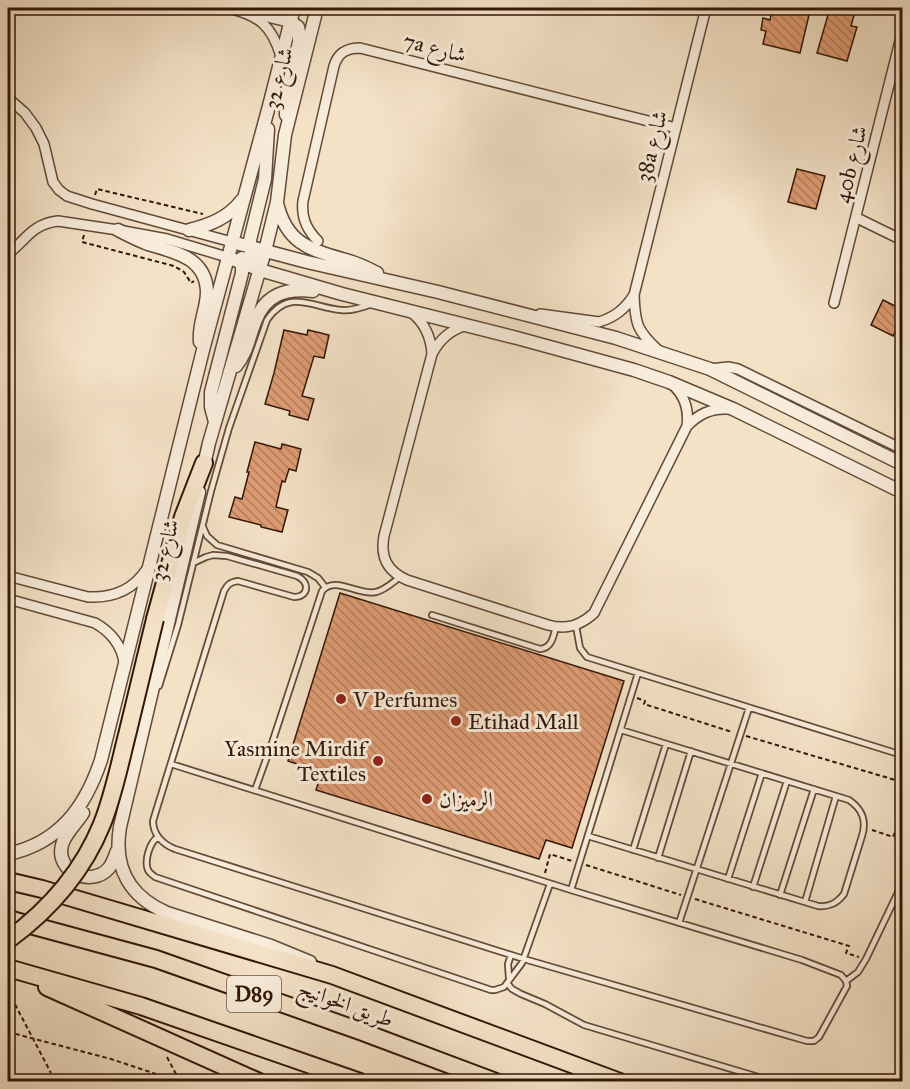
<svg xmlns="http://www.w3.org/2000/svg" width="910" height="1089" font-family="'IM FELL Great Primer',Amiri,serif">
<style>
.building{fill:url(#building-back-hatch);stroke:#321707;stroke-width:1.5}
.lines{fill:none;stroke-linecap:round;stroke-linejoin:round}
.service-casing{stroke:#624a37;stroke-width:8}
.minor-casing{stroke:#624a37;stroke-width:12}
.tertiary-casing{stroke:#624a37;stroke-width:15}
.trunk-casing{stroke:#321707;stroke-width:20}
.path{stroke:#321707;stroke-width:2;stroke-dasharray:4.5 3;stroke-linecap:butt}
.service{stroke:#f8ecdb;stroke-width:4.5}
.minor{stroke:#f8ecdb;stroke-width:9}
.tertiary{stroke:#f8ecdb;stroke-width:12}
.trunk{stroke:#f4e2c7;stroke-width:16}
.trunk-bridge-casing{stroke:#321707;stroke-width:20;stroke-linecap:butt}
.trunk-bridge{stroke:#f4e2c7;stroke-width:16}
.poi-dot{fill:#8f2418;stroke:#f8ecdb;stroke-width:2}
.labels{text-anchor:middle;stroke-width:6;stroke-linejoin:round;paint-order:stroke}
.shield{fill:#f8ecdb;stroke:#6d5747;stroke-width:1.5}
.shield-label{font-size:21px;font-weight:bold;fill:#321707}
.street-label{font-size:22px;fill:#321707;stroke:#f8ecdb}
.poi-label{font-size:22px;fill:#321707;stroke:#f8ecdb;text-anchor:start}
</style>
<defs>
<pattern id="building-back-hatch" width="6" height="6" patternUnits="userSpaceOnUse" patternTransform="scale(1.5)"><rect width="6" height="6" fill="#df9c74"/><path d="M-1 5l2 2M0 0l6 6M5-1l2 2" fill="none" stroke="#b57e5d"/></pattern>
</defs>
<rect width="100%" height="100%" fill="#f4e2c7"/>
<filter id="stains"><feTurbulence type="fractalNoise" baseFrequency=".00333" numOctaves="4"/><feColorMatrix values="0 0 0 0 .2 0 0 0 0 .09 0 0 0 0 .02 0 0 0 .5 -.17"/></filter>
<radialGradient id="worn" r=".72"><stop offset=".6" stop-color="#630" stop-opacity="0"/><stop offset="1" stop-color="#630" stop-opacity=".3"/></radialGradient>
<path class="building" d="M772,8L809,15L800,53L763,44L766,31L761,30L763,18L770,20Z
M830,8H856L851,26L857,27L847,61L817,53Z
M797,169L825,176L816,209L788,202Z
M883,300L903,310V316L893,336L871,325Z
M284,330L307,335L308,330L329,335L324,358L314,356L302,396L314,399L308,420L289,415L290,411L265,404L274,373Z
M255,442L281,449L282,444L301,449L296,471L289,469L285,482L282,481L276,507L288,510L282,532L261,527V525L229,517L235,497L242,499L249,472H247Z
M340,593L624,681L572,848L546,840L539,859L316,790L322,772L288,761Z"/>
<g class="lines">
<defs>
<path id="service" d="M203,527L207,536L217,545L308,572L318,578L325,587
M432,615L540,649C552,648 553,637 556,627
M576,626L580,648L587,657L902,755
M159,686L178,625L211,491L229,428L267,320C289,288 311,307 341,310C351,311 360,308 369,305
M171,764L571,890L802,960L841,975L846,981L847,986L819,1037L814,1041H807L524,959L175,849C162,844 153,834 153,821L224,591C227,585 230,582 238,581L294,597C309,597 310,582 297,576L227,556L213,555L206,557L193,563
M255,790L272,743L322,591C335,575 358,596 376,592C385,590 392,583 400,577
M588,836L818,906C830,907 837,903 844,894L862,836C867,820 862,809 849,800L621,730
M158,837C150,842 144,860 148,870C150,874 152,874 155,877L491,990H495L504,987L522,963L550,884
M633,850L666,744
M658,858L691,751
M728,879L762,773
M753,887L787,781
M571,890L638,673
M780,895L814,789
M805,902L836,796
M679,923L749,708
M509,978L508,964L511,955
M846,981L858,972L866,959L902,884
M507,983L512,989L521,994L545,1004L584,1025L775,1082"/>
<path id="minor" d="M228,8C260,16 271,25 281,56
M8,98L25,113L36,128L44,144L53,182L59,190L67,196L92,204L232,242
M857,218L902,240
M318,241C306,229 301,217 303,201L334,66C338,53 346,48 360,48L676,128
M8,254C26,240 32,224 58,221L118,230L167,239L227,257
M834,303L902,33
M411,312C425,323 431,337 432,354
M540,314L599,322C615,317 625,309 634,295
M467,325C450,330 440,339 432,354L384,536C380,557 387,571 407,580L548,625C566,630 580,626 594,613L687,426C699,414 711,408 728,409
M659,351C637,331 635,324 634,295L706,8
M710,369L728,367L738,369L902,449
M673,385C685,396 689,410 687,426
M8,576L88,597C112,598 133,590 146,570
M8,599L95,623C111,632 121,644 124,662"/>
<path id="tertiary" d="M250,11L290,21L298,27L299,32V42L286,96V115
M277,203C286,242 308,249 342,259C354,262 366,267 377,273
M118,230C128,235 137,240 148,244C174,252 206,257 207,292C207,309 198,324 200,342
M189,230C210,225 228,218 242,200
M232,242L307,262L438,292L616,338L710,369L902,464
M227,257L260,270L342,294L517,338L634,370L669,382L733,409L902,492
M260,270L251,253L250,240L265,179L268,129
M236,366C247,353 249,337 255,322C265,294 286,288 313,291
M215,422L211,407V392L242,273V258
M203,469L209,443L265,251L277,202L285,135L317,8
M199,492L120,827C113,868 130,897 167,913L271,946L310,962
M83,813C77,823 65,833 62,845C55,872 92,888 109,868C113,863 115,856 117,851
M8,854C59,843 85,808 101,760L203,350L269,106L294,8"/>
<path id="trunk" d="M155,619L183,517L204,463
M8,881L42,889L332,975L620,1082
M8,919L156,959L360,1031L496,1082
M8,968L141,1006L360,1082
M47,987L259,1082"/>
</defs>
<use href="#service" class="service-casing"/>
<use href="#minor" class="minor-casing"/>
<use href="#tertiary" class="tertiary-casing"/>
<use href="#trunk" class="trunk-casing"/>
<path class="path" d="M95,195L97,189L203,214
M84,235L82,242L174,266L184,272L191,283L194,281
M637,698L645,701L644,704L732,732
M746,736L902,782
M872,830L893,837L902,816
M586,865L681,895
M545,873L550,854L572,861
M695,899L849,946L846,953L859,957
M8,991L51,1073
M8,1032L111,1059L180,1082
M167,1057L179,1080"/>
<use href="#service" class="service"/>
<use href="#minor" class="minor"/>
<use href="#tertiary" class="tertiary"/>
<use href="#trunk" class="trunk"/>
<defs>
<path id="trunk-bridge" d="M8,940C49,910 83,871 102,824C114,794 120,762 128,731C137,693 146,656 155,619"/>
</defs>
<use href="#trunk-bridge" class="trunk-bridge-casing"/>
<use href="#trunk-bridge" class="trunk-bridge"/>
</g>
<g class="poi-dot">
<circle cx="341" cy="699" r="6"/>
<circle cx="456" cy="721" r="6"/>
<circle cx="378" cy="761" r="6"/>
<circle cx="427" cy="799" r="6"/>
</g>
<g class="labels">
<rect class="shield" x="227" y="976" width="54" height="36" rx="4.5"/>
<g class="shield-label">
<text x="254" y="1001">D89</text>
</g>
<g class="street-label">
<text transform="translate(435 47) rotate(14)" y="8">7a شارع</text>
<text transform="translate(278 78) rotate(-76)" y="8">شارع 32</text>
<text transform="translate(651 146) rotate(-76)" y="8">38a شارع</text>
<text transform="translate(850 164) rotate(-76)" y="8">40b شارع</text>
<text transform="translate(164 550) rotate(-77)" y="8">شارع 32</text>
<text transform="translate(346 1003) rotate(20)" y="8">طريق الخوانيج</text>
</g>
<g class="poi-label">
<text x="353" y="707">V Perfumes</text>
<text x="468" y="729">Etihad Mall</text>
<text x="366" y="756" text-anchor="end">Yasmine Mirdif<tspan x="366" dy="25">Textiles</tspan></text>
<text x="439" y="807">الرميزان</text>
</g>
</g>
<rect width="910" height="1089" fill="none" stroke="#f4e2c7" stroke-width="30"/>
<rect x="9" y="9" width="892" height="1071" fill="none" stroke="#321707" stroke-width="3"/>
<rect x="15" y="15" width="880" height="1059" fill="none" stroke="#321707" stroke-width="1.5"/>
<rect width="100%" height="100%" filter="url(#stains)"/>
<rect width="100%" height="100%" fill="url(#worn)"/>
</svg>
